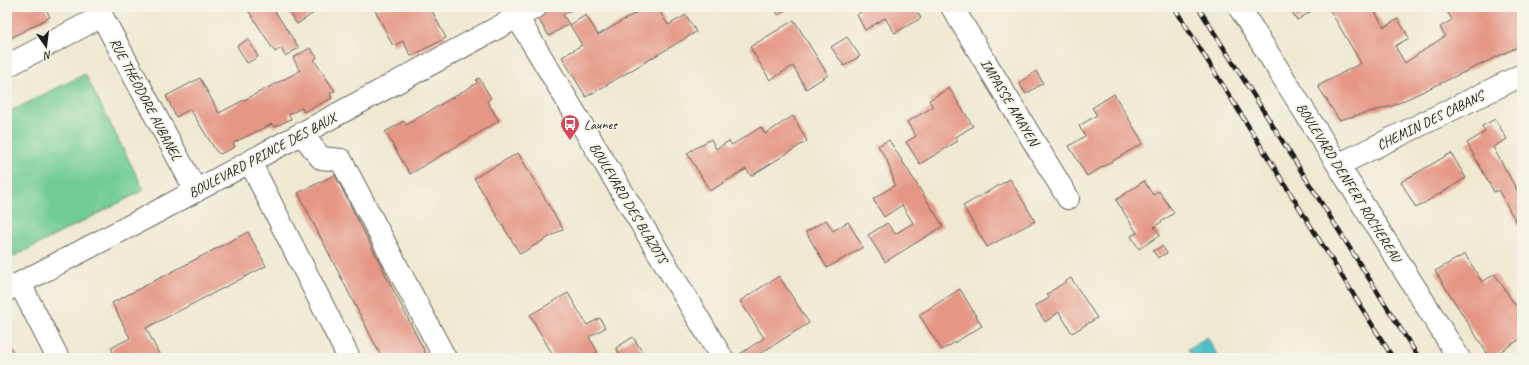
<svg xmlns="http://www.w3.org/2000/svg" width="1529" height="365" font-family="Caveat,sans-serif">
<style>
.green{fill:#71cc93;stroke:#467458}
.water{fill:#50bec7;stroke:#366d72}
.building{fill:#e59685}
.lines{fill:none;stroke-linecap:round;stroke-linejoin:round}
.minor-casing{stroke:#66645c;stroke-width:24}
.minor{stroke:#fff;stroke-width:22}
.rail-casing{stroke:#1c1c1c;stroke-width:4.5}
.rail{stroke:#f7f3e8;stroke-width:3;stroke-dasharray:9;stroke-linecap:butt}
.labels{text-anchor:middle;stroke-width:4;stroke-linejoin:round;paint-order:stroke}
.street-label{font-size:14px;fill:#1c1c1c;stroke:#f7f3e8}
.poi-label{font-size:14px;fill:#1c1c1c;stroke:#f7f3e8;text-anchor:start}
</style>
<rect width="100%" height="100%" fill="#f7f3e8"/>
<filter id="ink" filterUnits="userSpaceOnUse"><feTurbulence type="fractalNoise" baseFrequency=".025" numOctaves="2"/><feDisplacementMap in="SourceGraphic" scale="8" xChannelSelector="R" yChannelSelector="G"/><feConvolveMatrix kernelMatrix="1 2 1 2 8 2 1 2 1" color-interpolation-filters="sRGB"/></filter>
<filter id="wash" filterUnits="userSpaceOnUse"><feTurbulence type="fractalNoise" baseFrequency=".012" numOctaves="4" result="noise"/><feDisplacementMap in="SourceGraphic" scale="16" xChannelSelector="R" yChannelSelector="G"/><feGaussianBlur stdDeviation="0.9" result="paint"/><feColorMatrix in="noise" values="0 0 0 0 0 0 0 0 0 0 0 0 0 0 0 0 0 1.4 0 .05"/><feComposite in="paint" operator="in"/></filter>
<g filter="url(#wash)">
<rect width="100%" height="100%" fill="#efe9d2"/>
<path class="green" d="M85,74L144,190L7,260V113Z"/>
<path class="water" d="M1207,337L1219,358H1193L1188,349Z"/>
<g id="blocks">
<path class="building" d="M7,7H45L50,17L7,40Z
M246,7H272L299,48L285,56L281,48L275,52Z
M285,7H323L297,24Z
M381,7H430L446,38L411,56L403,41L393,46L375,10Z
M554,7L574,8L563,15L569,24L549,36L537,17Z
M646,7H657L668,25L686,15L696,32L586,97L562,57L582,45L570,25L586,15L598,35Z
M774,7H790L778,15Z
M858,7H914L921,18L895,33L885,18L865,30L857,15L861,12Z
M1289,7H1314L1315,9L1297,20Z
M1328,7H1372L1384,27L1398,19L1409,38L1395,46L1405,63L1445,36L1440,27L1452,20L1447,11L1455,7H1522V45L1392,106L1339,120L1318,86L1361,63Z
M794,20L828,75L806,89L793,66L770,80L750,47Z
M847,37L860,56L844,66L831,47Z
M248,39L258,57L247,63L237,46Z
M310,48L317,57L314,60L335,91L330,93L332,98L304,112L302,108L289,114L291,119L274,127L272,124L233,143L235,147L220,154L216,151L190,109L176,117L166,96L200,78L219,113L300,71L293,58Z
M1036,71L1043,83L1026,94L1019,83Z
M479,78L491,98L487,101L499,121L410,174L385,132L404,121L406,125L477,83L476,80Z
M949,88L973,126L956,137L958,141L920,164L906,142L916,136L907,122L933,107L929,100Z
M1114,94L1143,143L1087,176L1069,146L1085,136L1079,126L1097,115L1092,108Z
M793,116L807,141L751,176L746,169L710,191L687,153L711,139L716,149L729,141L732,145L761,127L765,134Z
M1495,119L1507,139L1493,147L1522,199V232L1498,190L1494,192L1467,143L1485,132L1482,126Z
M889,140L943,226L885,262L868,235L887,223L895,234L913,223L902,205L884,217L873,199L895,185L887,160L878,146Z
M518,153L563,229L520,254L474,178Z
M1451,153L1466,178L1416,208L1401,182Z
M335,175L428,358H382L298,193Z
M1010,179L1035,221L987,247L963,206Z
M1144,181L1153,195L1159,191L1174,213L1154,227L1160,235L1139,249L1131,236L1137,233L1116,200Z
M826,220L833,231L848,222L863,247L827,268L806,232Z
M248,232L266,266L146,328L161,358H116L111,348L130,338L112,303Z
M1162,246L1167,253L1158,258L1153,251Z
M1465,254L1482,282L1495,274L1515,305L1518,303L1522,309V338L1490,358L1435,271Z
M779,276L809,323L753,358H742L740,354L764,338L740,301Z
M1071,278L1097,318L1072,333L1059,312L1045,322L1035,306L1049,298L1047,294Z
M960,289L982,326L942,350L919,315Z
M568,293L587,325L600,318L605,328L589,337L598,352L587,358H561L559,355L554,357L530,315Z
M633,337L646,358H622L616,348Z
M7,340L16,358H7Z"/>
</g>
</g>
<g filter="url(#ink)">
<use href="#blocks" fill-opacity="0" stroke="#66645c" stroke-width="1"/>
<g class="lines">
<defs>
<path id="minor" d="M97,7L196,191
M511,7L722,358
M952,7L1068,198
M1239,7L1459,358
M7,66L102,16
M302,134L321,158L341,160L445,358
M250,162L349,358
M1338,165L1522,75
M20,284L58,358
M7,290L149,216L536,7"/>
</defs>
<use href="#minor" class="minor-casing"/>
<use href="#minor" class="minor"/>
<defs>
<path id="rail" d="M1174,7L1393,358
M1198,7L1419,358"/>
</defs>
<use href="#rail" class="rail-casing"/>
<use href="#rail" class="rail"/>
</g>
</g>
<defs>
<symbol id="bus-pin" viewBox="-11 -11 22 30"><path d="M0 17L-7.5 6A9.5 9.5 0 1 1 7.5 6Z" fill="#d1495b" stroke="#f7f3e8"/><path d="M-5-6H5V4H4V6H2V4H-2V6H-4V4H-5ZM-3.5-4V0h7V-4ZM-3.5 1.2v1.5H-2V1.2ZM2 1.2v1.5H3.5V1.2Z" fill="#fff"/></symbol>
</defs>
<g fill-rule="evenodd">
<use href="#bus-pin" x="559" y="113" width="22" height="30"/>
</g>
<g class="labels">
<g class="street-label">
<text transform="translate(146 99) rotate(62)" y="5">RUE THÉODORE AUBANEL</text>
<text transform="translate(1010 102) rotate(59)" y="5">IMPASSE AMAYEN</text>
<text transform="translate(1430 120) rotate(-26)" y="5">CHEMIN DES CABANS</text>
<text transform="translate(262 155) rotate(-28)" y="5">BOULEVARD PRINCE DES BAUX</text>
<text transform="translate(1349 182) rotate(58)" y="5">BOULEVARD DENFERT ROCHEREAU</text>
<text transform="translate(629 203) rotate(59)" y="5">BOULEVARD DES BLAZOTS</text>
</g>
<g class="poi-label">
<text x="584" y="129">Launes</text>
</g>
</g>
<rect width="1529" height="365" fill="none" stroke="#f7f3e8" stroke-width="24"/>
<g transform="translate(46 46) rotate(166)" stroke="#f7f3e8" stroke-width="3" paint-order="stroke">
<path d="M0-3L7 15L0 10L-7 15Z" fill="#1c1c1c"/>
<text y="-6" font-size="11" font-weight="bold" text-anchor="middle" fill="#1c1c1c">N</text>
</g>
</svg>
